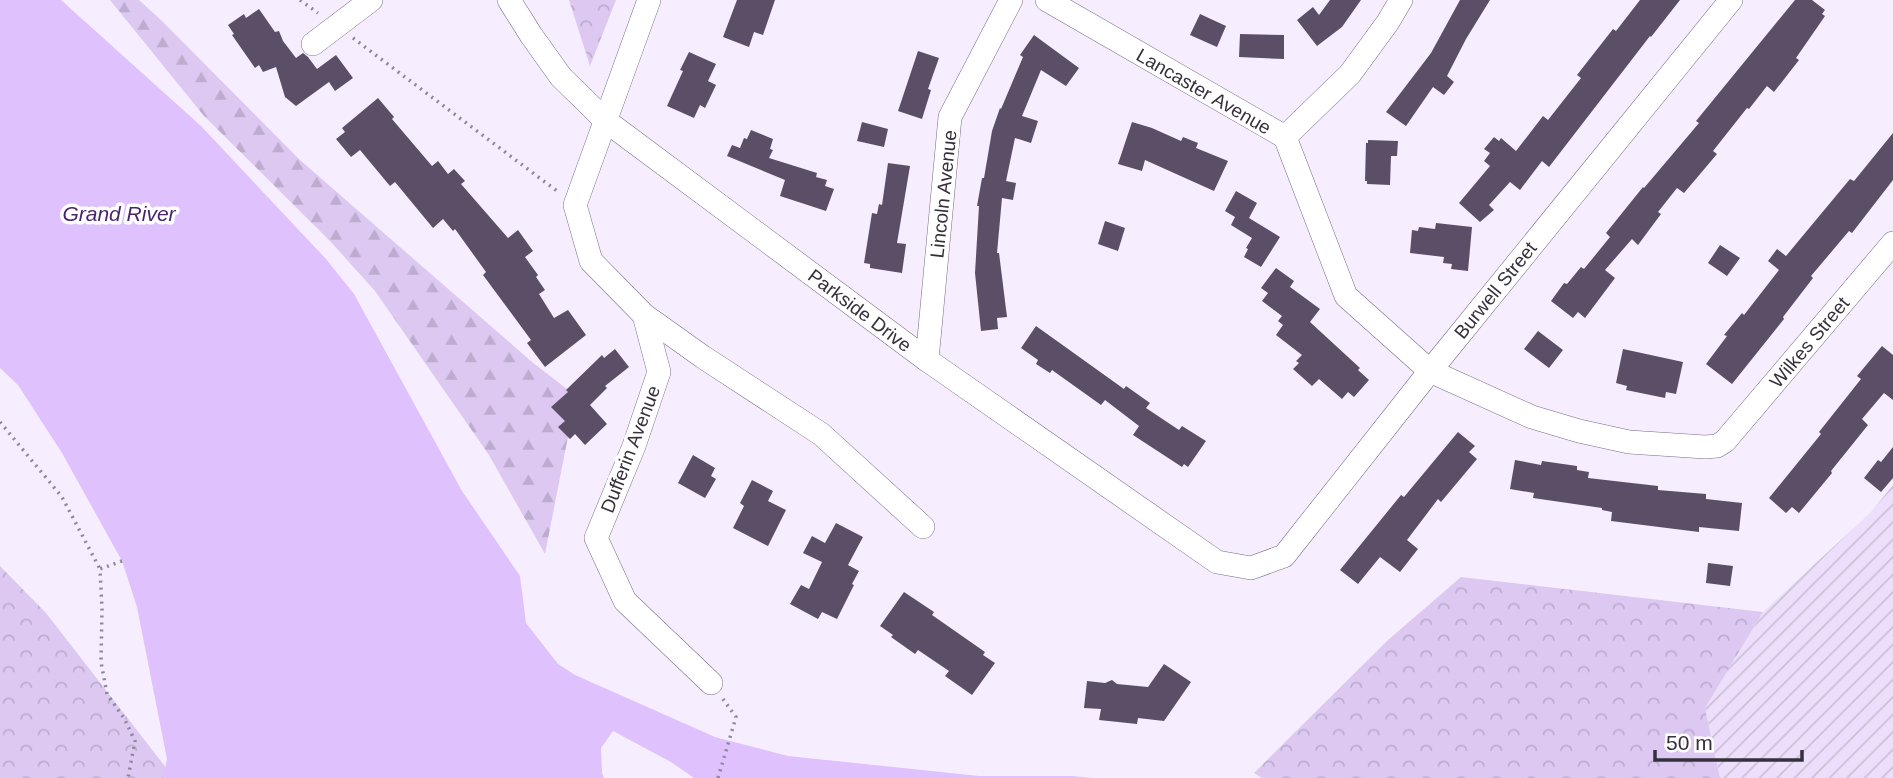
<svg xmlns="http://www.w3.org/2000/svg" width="1893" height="778" font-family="Arial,sans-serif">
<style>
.industrial{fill:url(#industrial-furrows)}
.forest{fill:url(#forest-firs)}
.park{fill:url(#park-crowns)}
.water{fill:#dfc1fe}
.building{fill:#5b4f67}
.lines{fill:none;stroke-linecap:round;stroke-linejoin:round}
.minor-casing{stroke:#786d85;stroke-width:24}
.path{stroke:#8e8795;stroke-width:3.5;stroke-dasharray:2 5;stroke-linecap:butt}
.minor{stroke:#fff;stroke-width:23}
.labels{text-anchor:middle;stroke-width:7;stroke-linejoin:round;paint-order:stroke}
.street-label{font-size:19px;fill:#35303b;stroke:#fff}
.water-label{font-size:21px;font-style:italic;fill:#4a246a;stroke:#fff}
</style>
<defs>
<pattern id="industrial-furrows" width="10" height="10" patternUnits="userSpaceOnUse" patternTransform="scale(1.75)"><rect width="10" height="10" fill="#eddffb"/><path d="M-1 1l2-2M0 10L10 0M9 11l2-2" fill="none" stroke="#ccc0d8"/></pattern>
<pattern id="forest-firs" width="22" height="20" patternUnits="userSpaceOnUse" patternTransform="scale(1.75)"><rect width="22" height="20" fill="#dcc8f1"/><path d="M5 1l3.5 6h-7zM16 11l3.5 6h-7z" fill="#bdacd0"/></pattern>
<pattern id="park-crowns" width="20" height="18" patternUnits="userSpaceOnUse" patternTransform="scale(1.75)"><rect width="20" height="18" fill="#dcc8f1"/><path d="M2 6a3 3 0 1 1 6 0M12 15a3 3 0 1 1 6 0" fill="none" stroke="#bdacd0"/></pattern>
</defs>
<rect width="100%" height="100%" fill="#f6eeff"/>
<path class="industrial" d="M1893,485V778H1720L1705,708L1763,612L1870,513Z"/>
<path class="forest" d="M110,0H139L164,23L300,160L532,362L576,396L545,554L489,455L375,291L331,242L204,116Z"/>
<path class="park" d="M569,0H616L590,66Z
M0,566L46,613L174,778H0Z
M1461,577L1763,612L1705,708L1720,778H1262L1254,773L1387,641Z"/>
<path class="water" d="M0,0H61L201,126L326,259L354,294L462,491L520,576L526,623L558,664L575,675L715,737L788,756L979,776H1072L1092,778H694L671,762L613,731L601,748L602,773L604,778H163L167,759L137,607L122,561L62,453L18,385L0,368Z"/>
<path class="building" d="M737,0H775L763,35L754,32L749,47L723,37Z
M1330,0H1361L1342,27L1317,46L1297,20L1313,7L1319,15Z
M1460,0H1490L1466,39L1447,76L1454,82L1444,95L1433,87L1406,126L1386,112L1431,53Z
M1640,0H1680L1651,37L1650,36L1549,167L1542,161L1520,190L1510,182L1489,205L1494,210L1480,222L1459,203L1490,166L1484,161L1490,153L1484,149L1494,137L1499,141L1501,138L1516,151L1543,116L1548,120L1581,78L1577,75L1613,29L1616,31Z
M1795,0H1812L1825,10L1822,14L1825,16L1796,58L1799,60L1774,92L1767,86L1749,109L1747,108L1713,151L1717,154L1684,193L1677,188L1658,212L1661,214L1638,245L1632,239L1605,270L1615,278L1585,318L1578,312L1573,318L1551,301L1564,283L1567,284L1581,267L1584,269L1610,237L1606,233L1643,187L1644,188L1699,123L1696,121Z
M259,9L275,32L279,31L283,41L296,58L303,53L308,57L317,69L336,55L353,78L335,91L329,82L296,106L285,97L276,67L263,72L259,65L255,68L232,35L234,34L228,25L244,14L246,18Z
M1200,14L1226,26L1217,47L1190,35Z
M1240,34L1284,35V59L1239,57Z
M1034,35L1079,68L1066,86L1041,70L1022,116L1038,121L1031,143L1015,138L1006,181L1016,183L1013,200L1002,198L997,253H999L1007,317L997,318L998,329L981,331L975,273L979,206H977L982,178H984L992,131L1000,108L1001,109L1023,57L1020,55Z
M918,51L939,58L928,89L931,90L922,119L898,111Z
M689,52L716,64L708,81L716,85L705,108L700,105L694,118L667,106L683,71L680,70Z
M378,98L394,117L392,119L432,166L438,161L448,174L454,169L465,181L461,184L508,238L518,230L533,251L525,257L538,275L536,277L545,290L539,294L554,318L568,310L586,335L545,367L527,343L531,340L483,275L486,272L455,229L453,231L443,219L433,228L395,182L390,186L360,150L351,157L336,139L345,132L342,128Z
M862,122L888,129L884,147L857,141Z
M1132,122L1152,128L1181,141L1183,137L1198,143L1196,148L1228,161L1214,191L1145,160L1142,171L1118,164Z
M751,130L773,139L770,149L773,150L769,158L817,173L816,177L827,180L825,186L834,189L826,211L780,196L785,180L727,156L732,145L740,148L744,138L747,139Z
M1893,133V180L1852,233L1849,231L1811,276L1813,278L1783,317L1784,319L1732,384L1706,364L1727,336L1724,335L1742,313L1744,315L1779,270L1768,261L1777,249L1786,256L1850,179L1854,181Z
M1368,140L1398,141L1397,156H1391L1390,185L1367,184V181H1365L1366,143H1368Z
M888,163L910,166L897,243L906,244L902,273L870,268V264L864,263L872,213L877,214L879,204L882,205Z
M1236,191L1257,203L1249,218L1280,237L1261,267L1244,257L1248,249L1246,248L1252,238L1231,225L1235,217L1225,211Z
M1105,221L1125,228L1118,251L1098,244Z
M1436,223L1472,227L1468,271L1451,269L1452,264L1443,263L1444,257L1410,253L1412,230L1418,231L1419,227L1435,229Z
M1720,245L1740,258L1727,276L1708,263Z
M1276,268L1294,281L1290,287L1320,309L1310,322L1360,368L1358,370L1369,380L1354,397L1348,392L1342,399L1319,379L1312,386L1293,369L1299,363L1296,361L1302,355L1276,335L1283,325L1278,321L1282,316L1262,301L1268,293L1261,288Z
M1036,326L1124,389L1126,386L1150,403L1146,408L1179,430L1182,426L1206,441L1188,467L1184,464L1182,467L1133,435L1139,426L1105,400L1101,405L1052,370L1050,373L1036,364L1038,360L1021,348Z
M1538,331L1563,350L1549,368L1524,349Z
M1882,346L1893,355V400L1884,393L1862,419L1868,425L1831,471L1832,473L1799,513L1792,507L1786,513L1769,498L1821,434L1819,432L1861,379L1857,376Z
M615,349L629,367L605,386L607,388L590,405L607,424L585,445L575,434L570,439L558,427L565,421L551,407L568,392L566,390L602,355L604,358Z
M1623,349L1683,362L1676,394L1666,392L1665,398L1626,390L1627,386L1616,383Z
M1458,432L1475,446L1469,452L1477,459L1441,502L1438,499L1407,540L1418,549L1400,572L1380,557L1358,584L1340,570L1401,495L1404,497Z
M1893,447V478L1881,492L1864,478L1878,460L1881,462Z
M693,455L715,468L711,476L716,479L705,498L678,483Z
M1515,460L1541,465L1542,461L1577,466V470L1589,472L1588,478L1658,486V490L1706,494V499L1742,503L1739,531L1699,527V532L1611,521L1612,512L1602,510V508L1533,498L1534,493L1510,489Z
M752,480L773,491L768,501L786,510L768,546L733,528L744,506L740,503Z
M836,523L863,537L848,565L859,571L852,584L854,585L837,619L822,612L818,619L790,604L801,585L809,589L822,562L803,553L812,536L825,543Z
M1708,563L1733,566L1730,586L1706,583Z
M904,592L934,612L932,615L985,652L983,655L995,663L972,695L945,676L949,671L918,650L915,654L891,637L893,635L880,626Z
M1164,664L1191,682L1164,721L1138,718L1137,724L1099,720L1101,709L1084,708L1087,681L1105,683L1112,680L1117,684L1148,687Z"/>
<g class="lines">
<defs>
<path id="minor" d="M509,0L531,35L561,77L606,121L927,360L1217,562L1251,568L1284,556L1430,371L1731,0
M649,0L575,205L591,261L644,315L659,372L634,446L596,538L625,601L711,683
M1047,0L1285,137L1346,296L1430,371L1532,417L1579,431L1629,442L1705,447L1717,446L1725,441L1893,243
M313,44L371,0
M1285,137L1350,74L1388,22L1401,0
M644,315L703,357L821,434L923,527
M927,360L950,117L1011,0"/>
</defs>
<use href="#minor" class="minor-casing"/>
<path class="path" d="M300,0L318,13
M353,38L557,191
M0,422L62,497L100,569
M122,561L100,569L102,609L101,662L107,694L124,718L135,741L128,778
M718,778L736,717L723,699"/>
<use href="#minor" class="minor"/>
</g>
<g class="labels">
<g class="street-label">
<text transform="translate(1204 91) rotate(30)" y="7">Lancaster Avenue</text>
<text transform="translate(943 194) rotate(-84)" y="7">Lincoln Avenue</text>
<text transform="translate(1495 290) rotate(-51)" y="7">Burwell Street</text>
<text transform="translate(860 310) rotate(37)" y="7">Parkside Drive</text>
<text transform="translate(1809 342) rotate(-50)" y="7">Wilkes Street</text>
<text transform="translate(630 449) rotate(-69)" y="7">Dufferin Avenue</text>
</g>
<g class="water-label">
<text x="119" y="221">Grand River</text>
</g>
</g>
<path d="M1655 750v10h147v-10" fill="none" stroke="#35303b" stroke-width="3.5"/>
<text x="1666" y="750" font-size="21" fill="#35303b" stroke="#ffffff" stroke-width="5" paint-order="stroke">50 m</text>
</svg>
